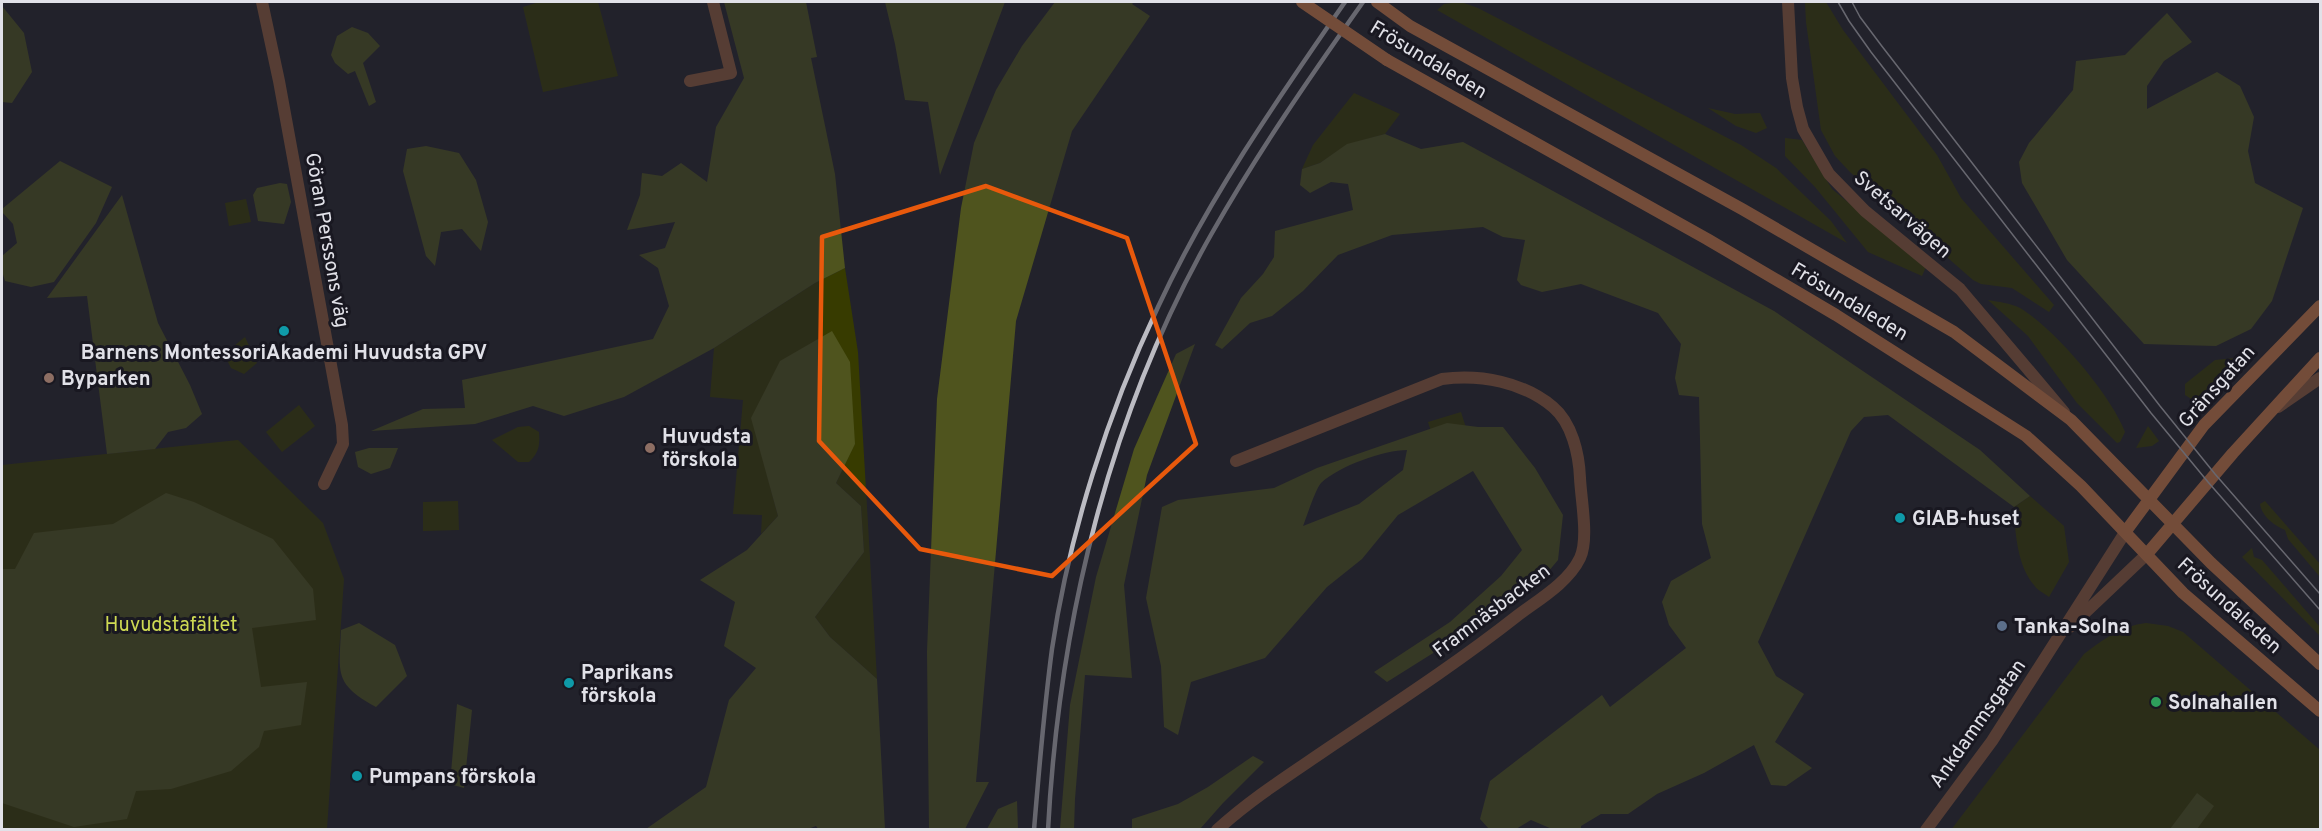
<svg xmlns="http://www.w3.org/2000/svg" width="2322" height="831" font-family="Overpass,sans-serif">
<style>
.green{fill:#373b00}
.forest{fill:#4f541e;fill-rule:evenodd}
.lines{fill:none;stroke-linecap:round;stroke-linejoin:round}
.street{stroke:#955e3f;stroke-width:12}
.secondary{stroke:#d67f4b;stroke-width:12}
.tram{stroke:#bbbbc2;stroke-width:1.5}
.rail{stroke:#bbbbc2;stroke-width:4.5}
.secondary-bridge{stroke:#d67f4b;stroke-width:12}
.marked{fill:none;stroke:#e8590c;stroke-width:4.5;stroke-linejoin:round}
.culture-dot{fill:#0f9aa8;stroke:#191821;stroke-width:2}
.education-dot{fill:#8d6e63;stroke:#191821;stroke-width:2}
.service-dot{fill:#5c6f8a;stroke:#191821;stroke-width:2}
.leisure-dot{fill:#2e9e5b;stroke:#191821;stroke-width:2}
.labels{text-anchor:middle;stroke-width:6;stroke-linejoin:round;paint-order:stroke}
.street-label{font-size:20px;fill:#e1e1e8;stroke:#191821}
.poi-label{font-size:20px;font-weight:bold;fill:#e1e1e8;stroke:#191821;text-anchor:start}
.park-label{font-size:20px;fill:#ced953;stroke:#191821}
</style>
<rect width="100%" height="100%" fill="#22222b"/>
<path class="green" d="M539,2H598L618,76L543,92L523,7Z
M1461,2L1478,8L1741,145L1776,168L1831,221L1847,243L1437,10L1444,4Z
M1805,2H1826L1843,30L1937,155L1961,198L2054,305L2049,312L2012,288L1981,284L1973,280L1850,172L1835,156L1821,130L1806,22Z
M1354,93L1400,114L1385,134L1347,145L1320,163L1302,169L1313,145Z
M1708,108L1735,114L1760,113L1767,128L1756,133L1736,126Z
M1785,138L1802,140L1832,189L1926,267L1922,276L1868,252L1815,187L1785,156Z
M246,199L251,222L229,226L225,203Z
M845,268L858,352L877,679L830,637L815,617L864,552L861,506L836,483L855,443L752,418L778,516L761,534L762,515L733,514L743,400L710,397L714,348L815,283Z
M1988,300C1999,302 2010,303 2020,308C2054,328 2111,395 2125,432L2120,442L2117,443L2077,403L2028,336Z
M245,337L257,363L244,374L231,368L224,354Z
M2235,358L2225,372L2196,402L2185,395V384L2215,360Z
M299,405L315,426L282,452L266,432Z
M1461,412L1468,434L1435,444L1428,422Z
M529,426L539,432C540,445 539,453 529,462H518L492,440L518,427Z
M2148,426L2159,441L2152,446L2136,448Z
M238,440L323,523L344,579L327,829H2V465Z
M2030,496L2064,526L2069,562L2049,597C2044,593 2037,590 2034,585C2017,565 2015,532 2014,507Z
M458,501L459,530L423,531V502Z
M2265,501L2320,564V577L2288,539L2285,530C2274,525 2262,517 2260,504Z
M2252,548L2254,557L2262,560L2320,627V636L2242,557Z
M2146,623L2168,626L2183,632L2320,750V829L1951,830L2084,654C2104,639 2121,626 2146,623Z"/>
<path class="forest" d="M724,2H806L817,57L811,58L835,174L845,268L815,283L714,348L624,397L564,416L533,406L475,424L371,431L423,409L465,408L462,380L653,339L669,306L658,268L639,255L665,248L675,222L627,230L640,195L642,173L662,176L681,163L707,182L716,127L744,78Z
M885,2H1005L940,175L928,102L905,100L895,44Z
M1055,2H1134L1132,4L1150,16L1072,131L1016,321L976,782H989L965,829H929L927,652L937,399L961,208L974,143L996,90L1022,46Z
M2,6L24,33L32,72L12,103L2,102Z
M2167,13L2192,42L2164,61L2147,86V109L2217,72L2240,86L2254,117L2248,151L2255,183L2303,208L2272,301L2251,329L2216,346L2144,344L2067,260L2022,183L2019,162L2029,143L2073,90L2076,61L2125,55Z
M352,27L368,33L380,46L363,63L376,102L369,106L355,71L348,74L335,63L331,55L337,36Z
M1385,134L1421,149L1463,142L1774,311L1980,450L2030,496L2014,507L1888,415L1864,417L1851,431L1758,642L1776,676L1804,694L1775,742L1812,768L1786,786L1771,785L1754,745L1704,773L1657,794L1628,814H1601L1581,826V829H1552L1531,820L1516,829H1489L1480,819L1490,781L1602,695L1610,707L1686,648L1669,625L1662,602L1671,581L1711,558L1702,524L1699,397L1679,395L1675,378L1681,344L1658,313L1581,284L1542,292L1521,285L1517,280L1525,240L1503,237L1483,227L1392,235L1338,255L1303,291L1272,316L1250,323L1222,349L1215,345L1241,298L1263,274L1274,257L1275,231L1353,210L1348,184L1331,182L1310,193L1300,185L1302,169L1320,163L1347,144Z
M426,146L459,153L476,180L488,222L481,251L462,229L441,232L435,266L426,256L403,171L407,149Z
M60,161L112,187L96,223L54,282L31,287L5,281L2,271V256L17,243L13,224L2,212V209Z
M280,183L287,184L291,202L284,224L258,221L253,195L257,188Z
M122,195L158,323L190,385L202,414L186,428L168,432L155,449L107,454L87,296L47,298Z
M832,331L850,362L855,444L836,483L861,506L864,552L815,617L830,637L877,679L885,829L819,830L816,826L805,830L646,829L706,787L729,700L756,668L724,646L735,602L700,580L747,550L778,516L751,418L780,361Z
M1195,344L1147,475L1124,585L1132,678L1085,675L1075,799L1074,829H1060L1070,705L1096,577L1134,449L1176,354Z
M1447,423L1478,427H1503L1535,468L1563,515L1558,560L1532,591L1387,682L1374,672L1450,622L1501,576L1522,550L1473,471L1398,515L1362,559L1327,587L1265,658L1191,682L1178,735L1164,727L1161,666L1146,598L1162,507L1178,500L1274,488L1317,468ZM1407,450L1403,470L1359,504L1303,526C1307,516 1315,490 1321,483C1339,466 1384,450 1407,450Z
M369,448H398L390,468L371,474L358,467L355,452Z
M166,493L194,502L273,539L313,589L316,620L252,628L261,687L307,682L301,725L264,731L259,747L231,771L171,789L136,791L127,819L74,827L2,803V569H15L34,533L113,524Z
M359,623L395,645L407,676L376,707C334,684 339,674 341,630Z
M457,704L472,710L464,788L450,784Z
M1253,756L1264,762L1223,803L1200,829H1132V819L1178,804L1208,787Z
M2197,793L2214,806L2197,829H2170Z
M1017,801L1018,829H987L998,809Z"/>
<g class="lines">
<path class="street" d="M262,2L279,81L342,425L343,444L324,484
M1788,2L1792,78L1797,107L1803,129L1829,174L1865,211L1960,289L2064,412
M690,81L731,73L713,2
M2278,407L2320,378
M2070,627L2147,554
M1217,830C1251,799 1289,775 1327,749C1391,706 1456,664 1517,616C1538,600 1568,583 1580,558C1589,539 1581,500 1580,478C1579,454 1572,423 1553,407C1523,382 1481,374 1442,379L1236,461
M1926,830L1992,741L2126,531"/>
<path class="secondary" d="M1377,2L1410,26L1742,209L1954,332L2071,420L2211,563L2320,664
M1387,60L1707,239L1836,315L2026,436L2081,486L2183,593L2320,711
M2126,531L2204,425L2320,306
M2147,554L2233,453L2320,358"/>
<path class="tram" d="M1838,2L1849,21L1871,52L2151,413L2208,482L2320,610
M1852,2L1860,17L1881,45L2160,406L2215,474L2320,594"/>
<path class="rail" d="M1034,830C1039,769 1044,709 1052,649C1069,534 1108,412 1158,307C1208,199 1277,100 1345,2
M1048,830C1059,622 1109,414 1212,233C1258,152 1310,77 1363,2"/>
<path class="secondary-bridge" d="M1302,2L1387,60"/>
</g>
<path d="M0 0H2322V831H0ZM986,186L1127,238L1196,444L1052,576L920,549L819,441L822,237Z" fill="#22222b" fill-opacity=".55" fill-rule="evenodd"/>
<path class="marked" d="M986,186L1127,238L1196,444L1052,576L920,549L819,441L822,237Z"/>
<g class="culture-dot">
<circle cx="284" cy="331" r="6"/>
<circle cx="1900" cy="518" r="6"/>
<circle cx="569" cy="683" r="6"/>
<circle cx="357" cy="776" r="6"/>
</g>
<g class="education-dot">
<circle cx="49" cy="378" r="6"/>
<circle cx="650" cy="448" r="6"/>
</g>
<circle class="service-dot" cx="2002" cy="626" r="6"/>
<circle class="leisure-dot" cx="2156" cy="702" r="6"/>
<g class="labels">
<g class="street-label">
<text transform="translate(1429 59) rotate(31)" y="7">Frösundaleden</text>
<text transform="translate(1903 214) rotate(41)" y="7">Svetsarvägen</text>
<text transform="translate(328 240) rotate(80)" y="7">Göran Perssons väg</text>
<text transform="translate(1850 301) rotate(31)" y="7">Frösundaleden</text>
<text transform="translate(2216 386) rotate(-48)" y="7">Gränsgatan</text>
<text transform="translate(2230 605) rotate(42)" y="7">Frösundaleden</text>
<text transform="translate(1491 610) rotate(-37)" y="7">Framnäsbacken</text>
<text transform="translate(1977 723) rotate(-55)" y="7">Ankdammsgatan</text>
</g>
<g class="poi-label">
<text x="284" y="359" text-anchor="middle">Barnens MontessoriAkademi Huvudsta GPV</text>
<text x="61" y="385">Byparken</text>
<text x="662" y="443">Huvudsta<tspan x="662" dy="23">förskola</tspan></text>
<text x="1912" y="525">GIAB-huset</text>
<text x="2014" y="633">Tanka-Solna</text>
<text x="581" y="679">Paprikans<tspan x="581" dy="23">förskola</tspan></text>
<text x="2168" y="709">Solnahallen</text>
<text x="369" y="783">Pumpans förskola</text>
</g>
<g class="park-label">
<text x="171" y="631">Huvudstafältet</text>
</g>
</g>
<rect width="2322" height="831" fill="none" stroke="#e1e1e8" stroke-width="6"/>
</svg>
